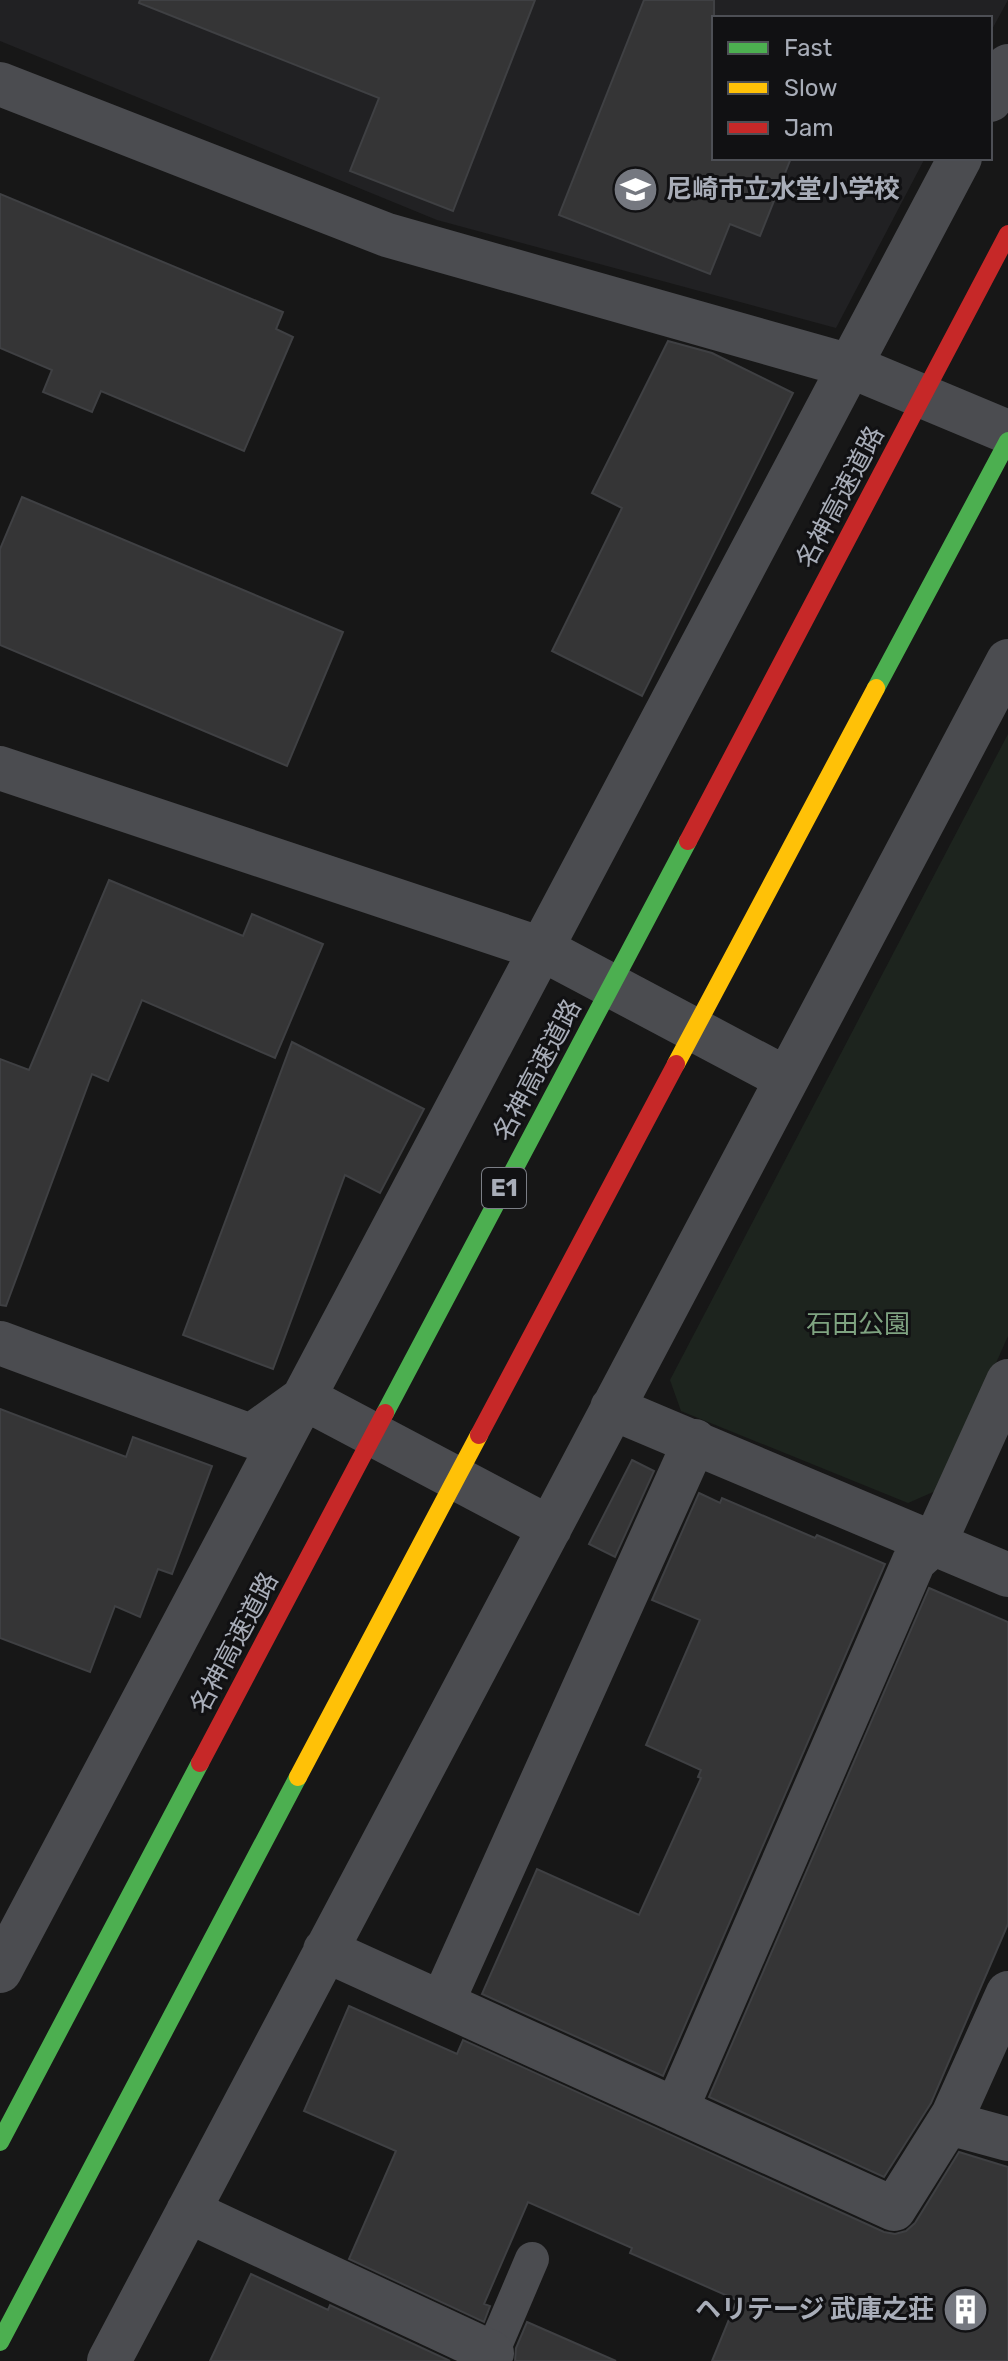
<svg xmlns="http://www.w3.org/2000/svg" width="1008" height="2361" font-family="Rubik,'Noto Sans JP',sans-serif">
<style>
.built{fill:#212123}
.green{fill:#1d241e}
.building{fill:#353536;stroke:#3f4043;stroke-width:2}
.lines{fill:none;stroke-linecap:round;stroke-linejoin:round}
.lane{stroke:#4b4c50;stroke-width:34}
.street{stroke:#4b4c50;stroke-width:44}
.fast-bridge{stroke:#4caf50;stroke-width:18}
.slow-bridge{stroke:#ffc107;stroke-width:18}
.jam-bridge{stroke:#c62828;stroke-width:18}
.labels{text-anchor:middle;stroke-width:6;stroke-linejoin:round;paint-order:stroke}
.shield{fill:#111113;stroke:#7b7e86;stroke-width:2}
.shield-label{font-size:24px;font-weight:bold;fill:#a8adb8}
.poi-label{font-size:26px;font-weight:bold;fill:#a8adb8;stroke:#111113;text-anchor:start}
.street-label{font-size:26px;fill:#a8adb8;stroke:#111113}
.park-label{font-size:26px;fill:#7fa381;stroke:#111113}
</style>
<rect width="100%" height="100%" fill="#171717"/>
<path class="built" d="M0,0H1008L990,33V18H714V158H925L836,328L437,220L0,41Z"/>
<path class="green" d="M1008,734V1336L940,1489L908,1503L681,1411L670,1380Z"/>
<path class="building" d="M140,0H535L453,211L350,171L379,98L139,3Z
M644,0H714V158H791L760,236L730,224L710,274L559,215Z
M0,194L283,312L276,329L293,337L244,451L101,391L92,412L43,392L52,370L0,348Z
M668,341L712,353L793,393L642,696L552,651L622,508L592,493Z
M22,497L343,632L287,766L0,645V549Z
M109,880L243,936L252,914L323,944L275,1058L142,1000L108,1081L92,1074L6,1306L0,1305V1059L29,1070Z
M292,1042L424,1109L380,1193L345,1175L273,1369L183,1335Z
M0,1409L126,1457L133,1437L212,1466L172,1574L158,1569L140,1617L115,1606L90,1672L0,1638Z
M632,1460L654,1471L615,1557L589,1544Z
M699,1493L720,1503L722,1498L815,1538L817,1535L885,1564L663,2076L482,1994L537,1869L639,1915L701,1778L698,1777L701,1770L646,1745L700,1620L652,1600Z
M929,1588L1008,1622V1924L931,2103L884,2177L709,2097Z
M349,2006L457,2054L463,2040L884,2232L895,2234L906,2231L915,2223L959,2152L1008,2167V2361H712L737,2300L630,2253L632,2248L528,2202L484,2304L490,2306L484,2322L349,2259L396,2151L304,2111Z
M251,2274L328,2310L330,2305L450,2361H210Z
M527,2322L616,2361H515L516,2348Z"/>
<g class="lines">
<path class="lane" d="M492,2353L532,2259"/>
<path class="street" d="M0,84L387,235L850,366L1008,432
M990,100L1008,66
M0,768L542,949L787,1079
M0,1343L251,1436L304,1398L550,1528
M612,1408L1008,1575
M325,1950L894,2209L953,2115L1008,1993
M0,1971L960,158
M442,2003L695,1441
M676,2110L914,1561L935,1542L1008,1381
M949,2123L1008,2139
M188,2211L492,2353L488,2361
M109,2361L1008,661"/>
<path class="fast-bridge" d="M876,688L1008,441
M385,1413L688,841
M0,2142L200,1763
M0,2342L298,1777"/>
<path class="slow-bridge" d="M676,1064L876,688
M298,1777L479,1435"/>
<path class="jam-bridge" d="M688,841L1008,234
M479,1435L676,1064
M200,1763L385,1413"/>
</g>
<defs>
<symbol id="school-disc" viewBox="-11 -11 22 22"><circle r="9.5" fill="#757880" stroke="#111113"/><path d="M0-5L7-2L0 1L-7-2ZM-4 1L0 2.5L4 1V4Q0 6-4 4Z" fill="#fff"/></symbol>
<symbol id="building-disc" viewBox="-11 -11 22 22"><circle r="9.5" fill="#757880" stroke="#111113"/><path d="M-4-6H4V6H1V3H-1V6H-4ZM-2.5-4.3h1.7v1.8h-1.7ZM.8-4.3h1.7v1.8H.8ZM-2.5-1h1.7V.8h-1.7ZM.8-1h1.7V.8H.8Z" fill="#fff"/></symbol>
</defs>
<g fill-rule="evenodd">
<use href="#school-disc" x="610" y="164" width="51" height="51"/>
<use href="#building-disc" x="940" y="2284" width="51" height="51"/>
</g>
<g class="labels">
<rect class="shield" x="482" y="1168" width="44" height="40" rx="6"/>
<g class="shield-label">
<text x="504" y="1196">E1</text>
</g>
<g class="poi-label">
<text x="666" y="198">尼崎市立水堂小学校</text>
<text x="934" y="2318" text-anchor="end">ヘリテージ 武庫之荘</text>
</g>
<g class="street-label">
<text transform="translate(840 497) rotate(-62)" y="9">名神高速道路</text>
<text transform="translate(537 1070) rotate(-62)" y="9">名神高速道路</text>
<text transform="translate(234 1643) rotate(-62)" y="9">名神高速道路</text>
</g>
<g class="park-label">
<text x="858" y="1333">石田公園</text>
</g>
</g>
<rect x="712" y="16" width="280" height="144" fill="#111113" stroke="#4d4f55" stroke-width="2"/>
<rect x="728" y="42" width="40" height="12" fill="#4caf50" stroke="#4d4f55" stroke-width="2"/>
<text x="784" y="56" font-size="24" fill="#a8adb8">Fast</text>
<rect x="728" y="82" width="40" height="12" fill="#ffc107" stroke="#4d4f55" stroke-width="2"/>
<text x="784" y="96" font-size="24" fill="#a8adb8">Slow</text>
<rect x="728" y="122" width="40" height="12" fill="#c62828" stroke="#4d4f55" stroke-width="2"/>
<text x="784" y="136" font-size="24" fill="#a8adb8">Jam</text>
</svg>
